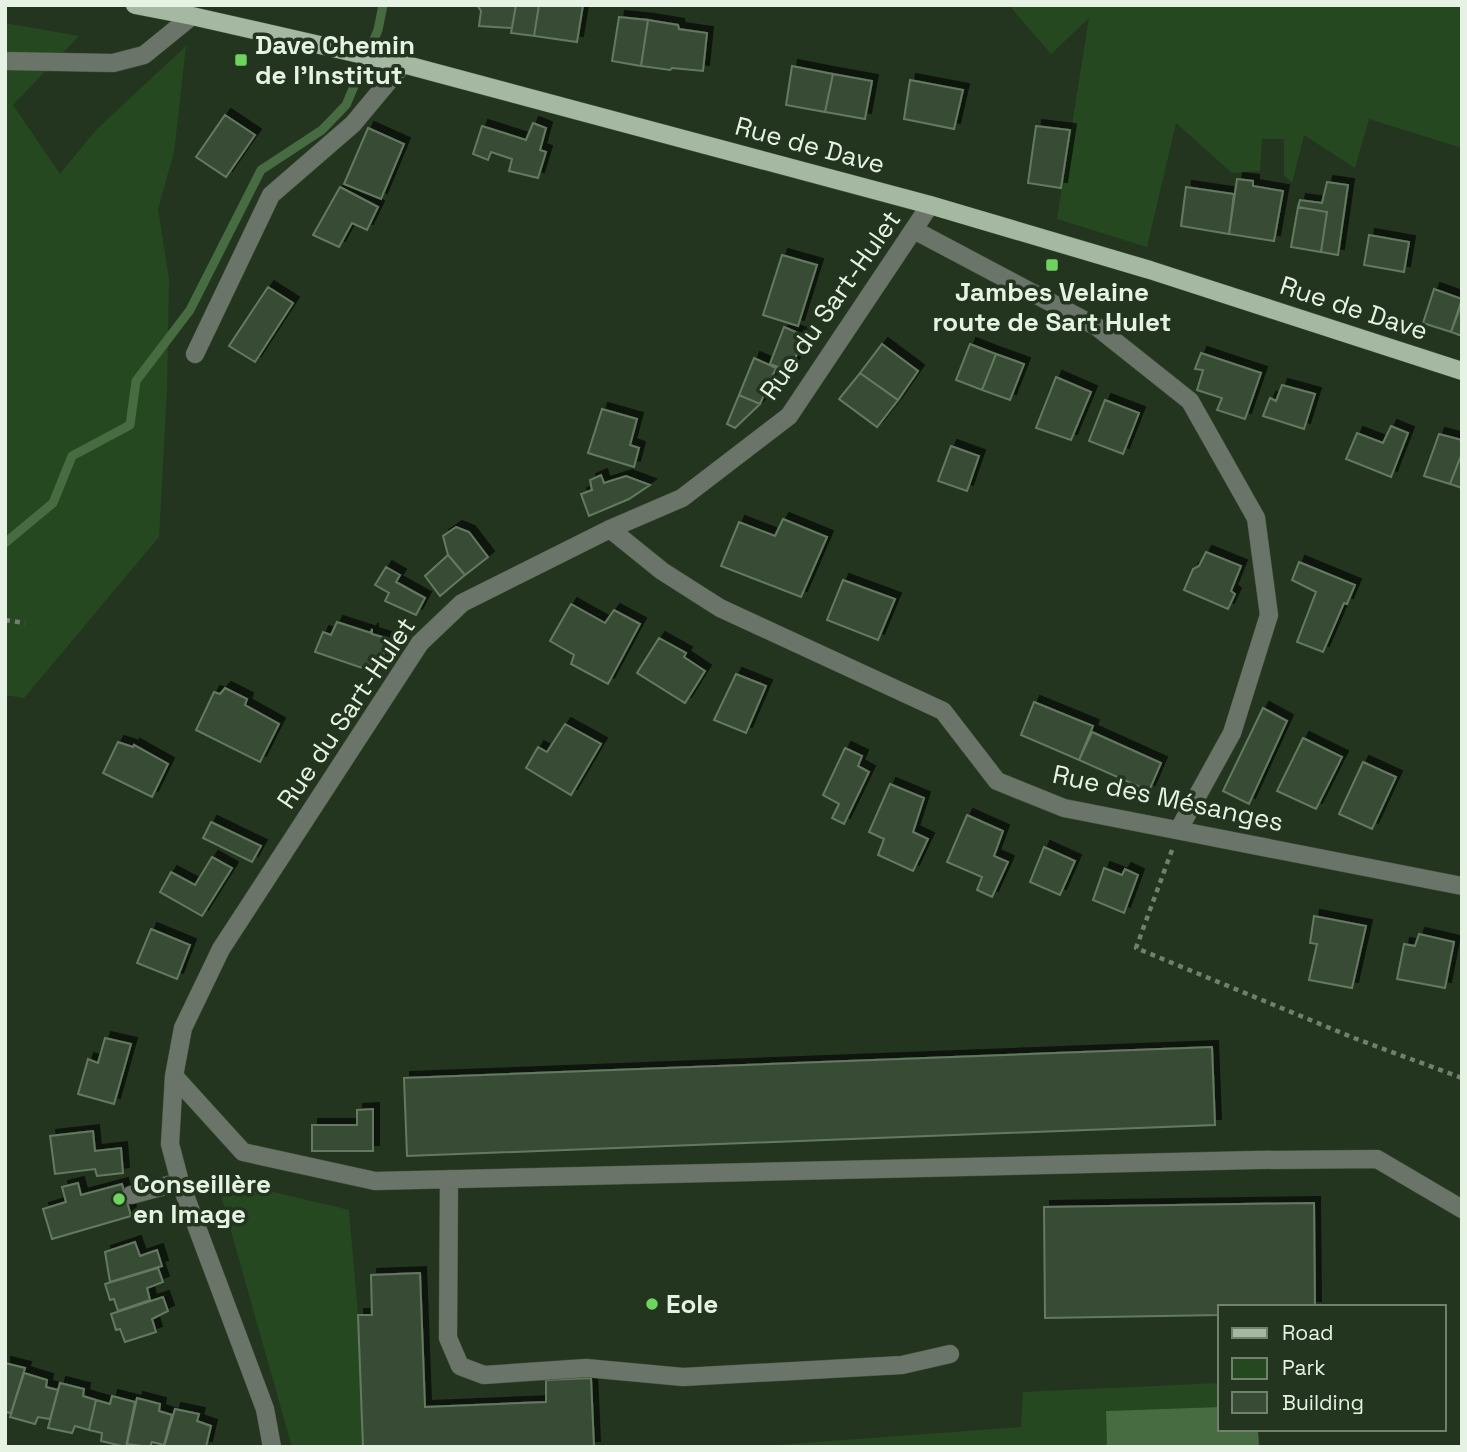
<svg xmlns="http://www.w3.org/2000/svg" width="1467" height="1452" font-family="'Space Grotesk',sans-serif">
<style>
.green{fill:#254820}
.water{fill:#486c42}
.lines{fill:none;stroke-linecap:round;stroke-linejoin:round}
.stream{stroke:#486c42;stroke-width:9}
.building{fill:#384c35;stroke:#647a61;stroke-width:2;filter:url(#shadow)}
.minor-casing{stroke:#42533f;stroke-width:19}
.major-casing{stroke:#42533f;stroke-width:19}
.path{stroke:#71806e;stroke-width:4.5;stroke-dasharray:5 5;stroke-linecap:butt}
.minor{stroke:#6b7469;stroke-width:18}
.major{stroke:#a5b8a1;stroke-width:18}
.poi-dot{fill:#6fd35f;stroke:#23351f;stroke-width:2.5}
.labels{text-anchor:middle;stroke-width:7;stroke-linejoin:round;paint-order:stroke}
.poi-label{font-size:26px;font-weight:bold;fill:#e6f2e4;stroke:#23351f;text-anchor:start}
.street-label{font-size:26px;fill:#e6f2e4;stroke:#23351f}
</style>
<defs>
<filter id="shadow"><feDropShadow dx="6" dy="-6" stdDeviation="0" flood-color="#0009"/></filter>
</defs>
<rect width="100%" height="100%" fill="#23351f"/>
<path class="green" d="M1009,5H1459L1462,15V148L1369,119L1355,168L1304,135L1292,183L1284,175V139H1262L1260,171L1232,173L1176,123L1147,247L1057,219L1089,18L1051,54Z
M5,23L79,36L13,105L60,174L96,130L186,46L174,152L158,209L169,279L167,390L159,537L24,698L5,695Z
M216,1178L349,1210L358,1315L363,1447H292Z
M1220,1383V1407L1106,1411L1107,1447H749L1021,1427L1023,1392Z"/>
<path class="water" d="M1220,1407V1429H1258L1259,1447H1107L1106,1411Z"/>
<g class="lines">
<path class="stream" d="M5,543L53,503L72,456L130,425L136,381L190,310L261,170L322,130L346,105L378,30L383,5"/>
</g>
<path class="building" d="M477,5H516L512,28L479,26L481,11Z
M516,5H539L534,36L511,33Z
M539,5H583L577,42L534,36Z
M619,17L648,20L641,66L612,61Z
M648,20L678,25L679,29L707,33L703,71L672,68L670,70L641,66Z
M792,66L833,74L825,112L786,105Z
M833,74L872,81L865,119L825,112Z
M910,80L963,90L954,129L904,119Z
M225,115L255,135L226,177L196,157Z
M533,123L546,128L540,150L546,152L538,178L509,171L512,159L491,152L488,160L473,154L482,126L526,140Z
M1036,126L1070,130L1061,188L1028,183Z
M368,128L404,144L381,199L344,184Z
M1237,179L1253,181V186L1283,191L1274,241L1229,234Z
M1327,182L1348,185L1338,255L1321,252L1327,212L1298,207L1300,200L1322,203Z
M340,187L378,207L367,230L352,223L339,247L313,235Z
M1186,187L1234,194L1229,234L1181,226Z
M1298,207L1327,212L1321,252L1291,247Z
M1369,235L1409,242L1404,272L1364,265Z
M782,255L817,265L798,326L763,315Z
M268,287L293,303L255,362L229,346Z
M1434,289L1462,299L1451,332L1423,323Z
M1462,303V336L1451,332Z
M784,327L803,335L791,372L770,364Z
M882,344L918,371L898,400L860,373Z
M970,344L996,354L982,390L956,380Z
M1201,353L1261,373L1245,419L1217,410L1222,398L1197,390L1203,370L1195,369Z
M996,354L1024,364L1010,400L982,390Z
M754,358L776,368L760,404L739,395Z
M860,373L898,400L877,427L839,399Z
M1056,377L1091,392L1071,440L1036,428Z
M1282,385L1315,394L1304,429L1263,416L1270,398L1276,401Z
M739,395L760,404L735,428L727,424Z
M1105,400L1139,413L1123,454L1089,441Z
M602,409L637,419L630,445L639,448L634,467L588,453Z
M1391,426L1408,433L1391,477L1346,459L1357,433L1383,443Z
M1439,434L1462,440V453L1450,484L1424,476Z
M951,446L979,456L967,491L938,481Z
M1462,453V488L1450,484Z
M601,475L604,483L626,476L650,485L629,499L589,516L581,494L592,490L590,480Z
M783,519L827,537L801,597L721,566L739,522L775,536Z
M456,527L469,532L488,557L465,575L448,555L443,536Z
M1206,552L1241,566L1231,591L1235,594L1228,609L1184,590L1193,569L1199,566Z
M448,555L465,575L440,596L425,576Z
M1299,562L1355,585L1347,604L1344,603L1323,652L1297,642L1316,592L1292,580Z
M386,567L400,575L396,582L425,598L416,615L385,601L389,593L375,585Z
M843,580L895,599L878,640L827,620Z
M571,604L605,623L614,610L640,624L608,684L571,664L574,655L550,641Z
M337,622L371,633L372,629V634L389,639L377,673L315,652L323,632L331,635Z
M659,638L686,653L684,657L705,671L685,703L637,673Z
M736,674L766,686L746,733L714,720Z
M225,688L247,699L245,705L279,724L260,762L196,730L214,692L220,694Z
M1034,702L1093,726L1079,760L1021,735Z
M1263,708L1287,721L1249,804L1223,791Z
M565,724L601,744L571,795L526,768L538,747L547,752Z
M1092,732L1161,763L1149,791L1079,760Z
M1303,738L1342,757L1316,809L1277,791Z
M118,742L133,747L134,745L168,764L152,797L103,773Z
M845,748L862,756L858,766L869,772L844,824L832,818L839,804L823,795Z
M1363,762L1396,777L1372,829L1339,814Z
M890,784L924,798L913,832L928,839L913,871L878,855L884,839L869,832Z
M967,815L1003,831L994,856L1008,862L992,897L977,890L982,877L947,862Z
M211,822L261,846L252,862L203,838Z
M1044,847L1075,861L1060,895L1030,882Z
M212,857L232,868L202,916L160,892L171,872L195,885Z
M1104,868L1122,875L1125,869L1138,875L1124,913L1093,900Z
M1314,916L1366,926L1352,988L1309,980L1317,944L1310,943Z
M151,929L190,945L177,979L137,963Z
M1419,934L1454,942L1445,988L1397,979L1404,944L1415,946Z
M105,1038L131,1044L114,1104L78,1094L88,1059L98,1063Z
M1212,1047L1215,1125L407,1156L404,1078Z
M373,1109V1151H312V1125H357V1110Z
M93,1131L95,1151L121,1148L123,1173L97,1176L95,1169L55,1174L50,1136Z
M78,1183L81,1195L122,1184L131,1216L52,1239L43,1209L66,1202L62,1187Z
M1314,1203L1315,1307H1220V1315L1045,1318L1044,1207Z
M135,1242L140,1256L157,1250L162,1266L110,1282L105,1252Z
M158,1268L163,1282L147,1288L150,1300L118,1311L114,1299L110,1300L105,1284Z
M420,1273L425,1407L546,1402V1380L591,1378L594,1447H363L358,1315H372L371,1275Z
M163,1297L168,1311L152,1319L156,1332L125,1342L120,1329L116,1330L111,1314Z
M5,1363L25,1368L11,1413L5,1412Z
M24,1373L47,1380L46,1387L58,1390L50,1419L38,1417L35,1424L10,1417Z
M60,1383L84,1389L83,1396L96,1400L89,1430L75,1426L72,1433L48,1428Z
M112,1396L135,1402L126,1447L101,1441L102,1433L89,1430L96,1400L110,1404Z
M137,1398L160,1404L159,1411L172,1415L164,1445L152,1442L150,1447L127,1444Z
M175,1409L199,1414L197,1421L211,1426L206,1447H164Z"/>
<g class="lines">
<defs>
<path id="minor" d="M5,61L113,63L144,55L192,16
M914,230L1097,327L1190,401L1256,518L1269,615L1232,733L1179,829
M195,354L271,195L353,124L403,64
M610,529L662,571L720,608L943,711L997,781L1064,808L1462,886
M174,1076L243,1152L375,1181L1255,1160L1377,1159L1462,1209
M449,1179L448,1338L460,1366L484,1375L586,1368L683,1377L902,1365L950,1354
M131,1195L180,1182
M272,1447L265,1409L180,1182L170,1144L174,1076L183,1028L221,949L420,643L462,603L610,529L682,498L789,416L930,205"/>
<path id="major" d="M135,5L192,16L403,64L930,205L1150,270L1462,371"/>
</defs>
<use href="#minor" class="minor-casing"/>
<use href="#major" class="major-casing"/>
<path class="path" d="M5,620L25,623
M1172,850L1136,948L1354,1038L1462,1078"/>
<use href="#minor" class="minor"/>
<use href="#major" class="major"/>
</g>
<g class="poi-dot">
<rect x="234" y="53" width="14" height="14" rx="3.5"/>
<rect x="1045" y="258" width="14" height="14" rx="3.5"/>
<circle cx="119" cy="1199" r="7"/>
<circle cx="652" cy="1304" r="7"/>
</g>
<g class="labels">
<g class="poi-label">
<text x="255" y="54">Dave Chemin<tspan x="255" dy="30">de l'Institut</tspan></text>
<text x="1052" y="301" text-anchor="middle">Jambes Velaine<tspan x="1052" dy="30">route de Sart Hulet</tspan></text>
<text x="133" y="1193">Conseillère<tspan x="133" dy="30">en Image</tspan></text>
<text x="666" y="1313">Eole</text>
</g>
<g class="street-label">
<text transform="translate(810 145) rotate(15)" y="9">Rue de Dave</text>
<text transform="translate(830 305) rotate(-55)" y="9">Rue du Sart-Hulet</text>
<text transform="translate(1354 308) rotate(18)" y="9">Rue de Dave</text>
<text transform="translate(346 713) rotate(-56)" y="9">Rue du Sart-Hulet</text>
<text transform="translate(1168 798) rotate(12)" y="9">Rue des Mésanges</text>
</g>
</g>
<rect width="1467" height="1452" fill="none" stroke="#e6f2e4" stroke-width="14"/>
<rect x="1218" y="1305" width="228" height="126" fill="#23351f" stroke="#71816e" stroke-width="2"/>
<rect x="1232" y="1328" width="35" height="10" fill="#a5b8a1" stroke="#71816e" stroke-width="2"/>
<text x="1282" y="1340" font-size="21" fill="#e6f2e4">Road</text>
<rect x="1232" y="1358" width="35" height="21" fill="#254820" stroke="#71816e" stroke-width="2"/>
<text x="1282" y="1375" font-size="21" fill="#e6f2e4">Park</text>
<rect x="1232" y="1392" width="35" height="21" fill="#384c35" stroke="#71816e" stroke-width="2"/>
<text x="1282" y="1410" font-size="21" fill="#e6f2e4">Building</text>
</svg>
